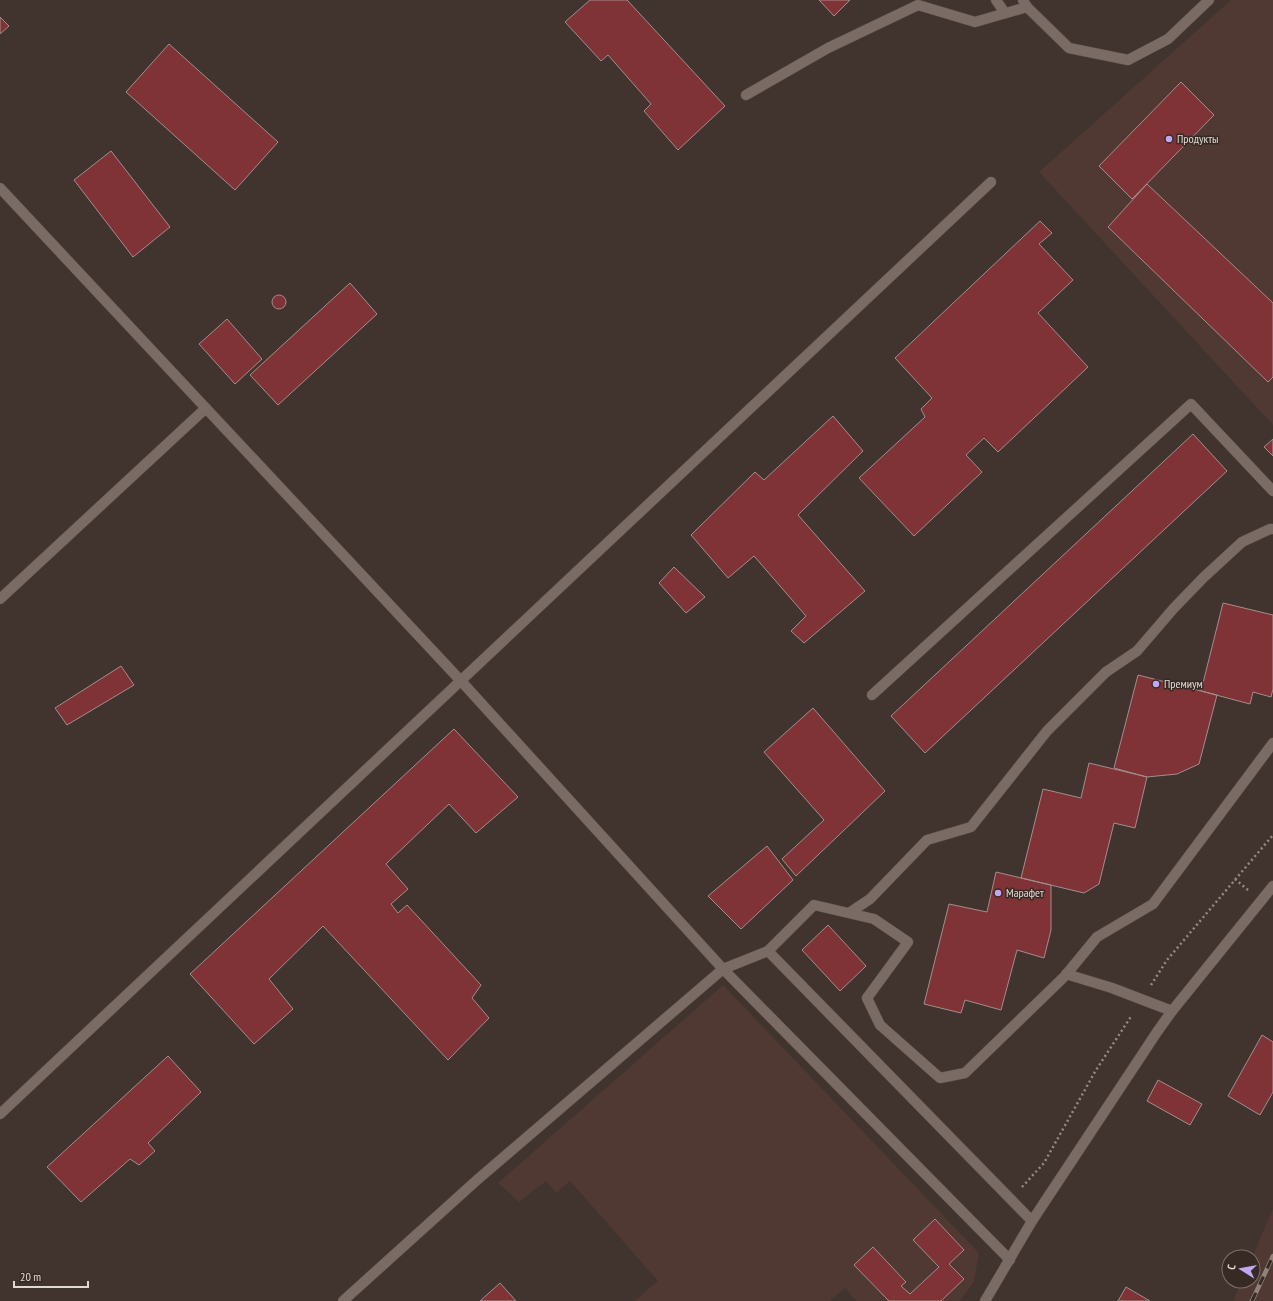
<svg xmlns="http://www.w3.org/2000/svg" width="1273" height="1301" font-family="'PT Sans Narrow',sans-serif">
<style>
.built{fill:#4f3932}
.building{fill:#803336;stroke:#a28e8e}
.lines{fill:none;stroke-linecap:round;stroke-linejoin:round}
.lane-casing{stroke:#5c4f4a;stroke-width:11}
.street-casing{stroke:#5c4f4a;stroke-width:11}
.path{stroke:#968a85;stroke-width:2.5;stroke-dasharray:2 3;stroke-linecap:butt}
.lane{stroke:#7b6b65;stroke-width:10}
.street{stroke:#7b6b65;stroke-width:10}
.rail-casing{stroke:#8e827d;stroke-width:4.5}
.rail{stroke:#372924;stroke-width:3;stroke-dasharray:9;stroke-linecap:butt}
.poi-dot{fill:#c1a8f3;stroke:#372924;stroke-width:1.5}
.labels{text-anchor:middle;stroke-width:3;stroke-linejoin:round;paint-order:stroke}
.poi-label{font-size:12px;fill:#e1d8d4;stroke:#372924;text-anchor:start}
</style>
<rect width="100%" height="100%" fill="#41332d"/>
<path class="built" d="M1231,0H1273V425L1039,172Z
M723,985L979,1253L974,1281L960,1301H856L845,1288L830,1301H634L658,1281L570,1181L556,1193L546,1181L519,1202L498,1183Z
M1273,1209V1301H1233L1242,1281H1253L1252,1257Z"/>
<path class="building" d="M590,0H627L725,106L678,150L644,111L651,104L608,55L601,61L565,22Z
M819,0H850L834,16Z
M0,17L9,26L0,34Z
M169,44L278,142L235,190L126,92Z
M1181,82L1214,115L1132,199L1099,166Z
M111,151L170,227L133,257L74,180Z
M1147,184L1273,303V377L1268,382L1108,227Z
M1040,221L1052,233L1039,244L1073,280L1038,313L1088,367L998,452L984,438L966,455L982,472L914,536L859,478L925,417L921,409L932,398L895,358Z
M350,283L377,314L278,405L250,375Z
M272 302a7 7 0 1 1 14 0a7 7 0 1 1-14 0Z
M227,319L262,359L235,384L199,344Z
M833,416L863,451L798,515L865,591L804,643L791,631L806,616L754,556L728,578L691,535L755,472L764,480Z
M1193,434L1227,471L925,753L891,716Z
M1273,439V456L1264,447Z
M674,567L705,597L686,613L659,583Z
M1223,603L1273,615V689L1271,697L1253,692L1250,704L1201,691Z
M121,666L134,685L67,725L55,708Z
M1138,675L1217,695L1199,764L1177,774L1147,777L1114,768Z
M813,708L885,791L796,876L782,859L824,820L764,752Z
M454,729L518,797L476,833L449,804L386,864L408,889L391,904L398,913L407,905L481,985L472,998L489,1018L448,1060L323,926L269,979L293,1009L254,1044L190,974Z
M1089,763L1147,777L1135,828L1114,823L1099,884L1084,893L1021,878L1043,789L1081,798Z
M767,846L793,880L741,929L708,896Z
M996,872L1051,885V930L1044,958L1017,950L1001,1010L965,1000L961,1013L924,1004L949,904L987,912Z
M828,925L866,966L840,991L802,950Z
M1262,1035L1273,1042V1092L1260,1115L1228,1096Z
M168,1056L201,1092L148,1143L155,1151L139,1165L130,1159L81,1202L47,1167Z
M1158,1080L1202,1104L1190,1125L1147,1101Z
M935,1219L964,1250L949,1264L964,1279L941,1301H889L854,1265L873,1247L906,1282L901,1286L910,1294L939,1267L913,1240Z
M500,1283L516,1301H480Z
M1126,1287L1150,1301H1118Z"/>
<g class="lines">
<defs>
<path id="lane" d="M996,0L1005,13
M1023,0L1027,7
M0,188L461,681L723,969L477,1180L343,1301
M0,599L206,408
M872,695L1191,404L1273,491
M849,913L870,899L927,840L971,827L1047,731L1106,672L1137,651L1174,608L1203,578L1242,542L1270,529H1273
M768,951L723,969L1010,1260
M1066,974L1112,988L1172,1011
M0,1114L991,182
M1032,1221L768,951L814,905L874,919L908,942L867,998L880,1025L940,1078L965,1073L1065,976L1097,937L1153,904L1273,743"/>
<path id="street" d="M746,95L828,48L918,5L975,22L1027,7L1069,48L1128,60L1168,39L1209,0
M985,1301L1032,1221L1157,1032L1172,1011L1273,886"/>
</defs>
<use href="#lane" class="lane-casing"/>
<use href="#street" class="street-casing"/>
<path class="path" d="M1235,879L1248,890
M1151,985L1167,960L1273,835
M1022,1187L1044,1163L1096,1070L1132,1015"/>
<use href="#lane" class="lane"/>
<use href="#street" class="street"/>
<defs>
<path id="rail" d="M1252,1301L1273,1256"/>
</defs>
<use href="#rail" class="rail-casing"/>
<use href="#rail" class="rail"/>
</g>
<g class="poi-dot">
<circle cx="1169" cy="139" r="4"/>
<circle cx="1156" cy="684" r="4"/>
<circle cx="998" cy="893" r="4"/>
</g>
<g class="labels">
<g class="poi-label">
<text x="1177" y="143">Продукты</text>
<text x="1164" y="688">Премиум</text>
<text x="1006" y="897">Марафет</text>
</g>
</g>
<g transform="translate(1241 1269) rotate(281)"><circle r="19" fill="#372924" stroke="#7b6f6a"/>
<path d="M0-3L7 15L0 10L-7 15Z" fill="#c1a8f3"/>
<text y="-6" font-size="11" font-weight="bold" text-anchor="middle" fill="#e1d8d4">С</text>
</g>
<path d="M14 1281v6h74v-6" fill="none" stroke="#e1d8d4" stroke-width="2"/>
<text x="20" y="1281" font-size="12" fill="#e1d8d4" stroke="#372924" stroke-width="3" paint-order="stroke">20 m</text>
</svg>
